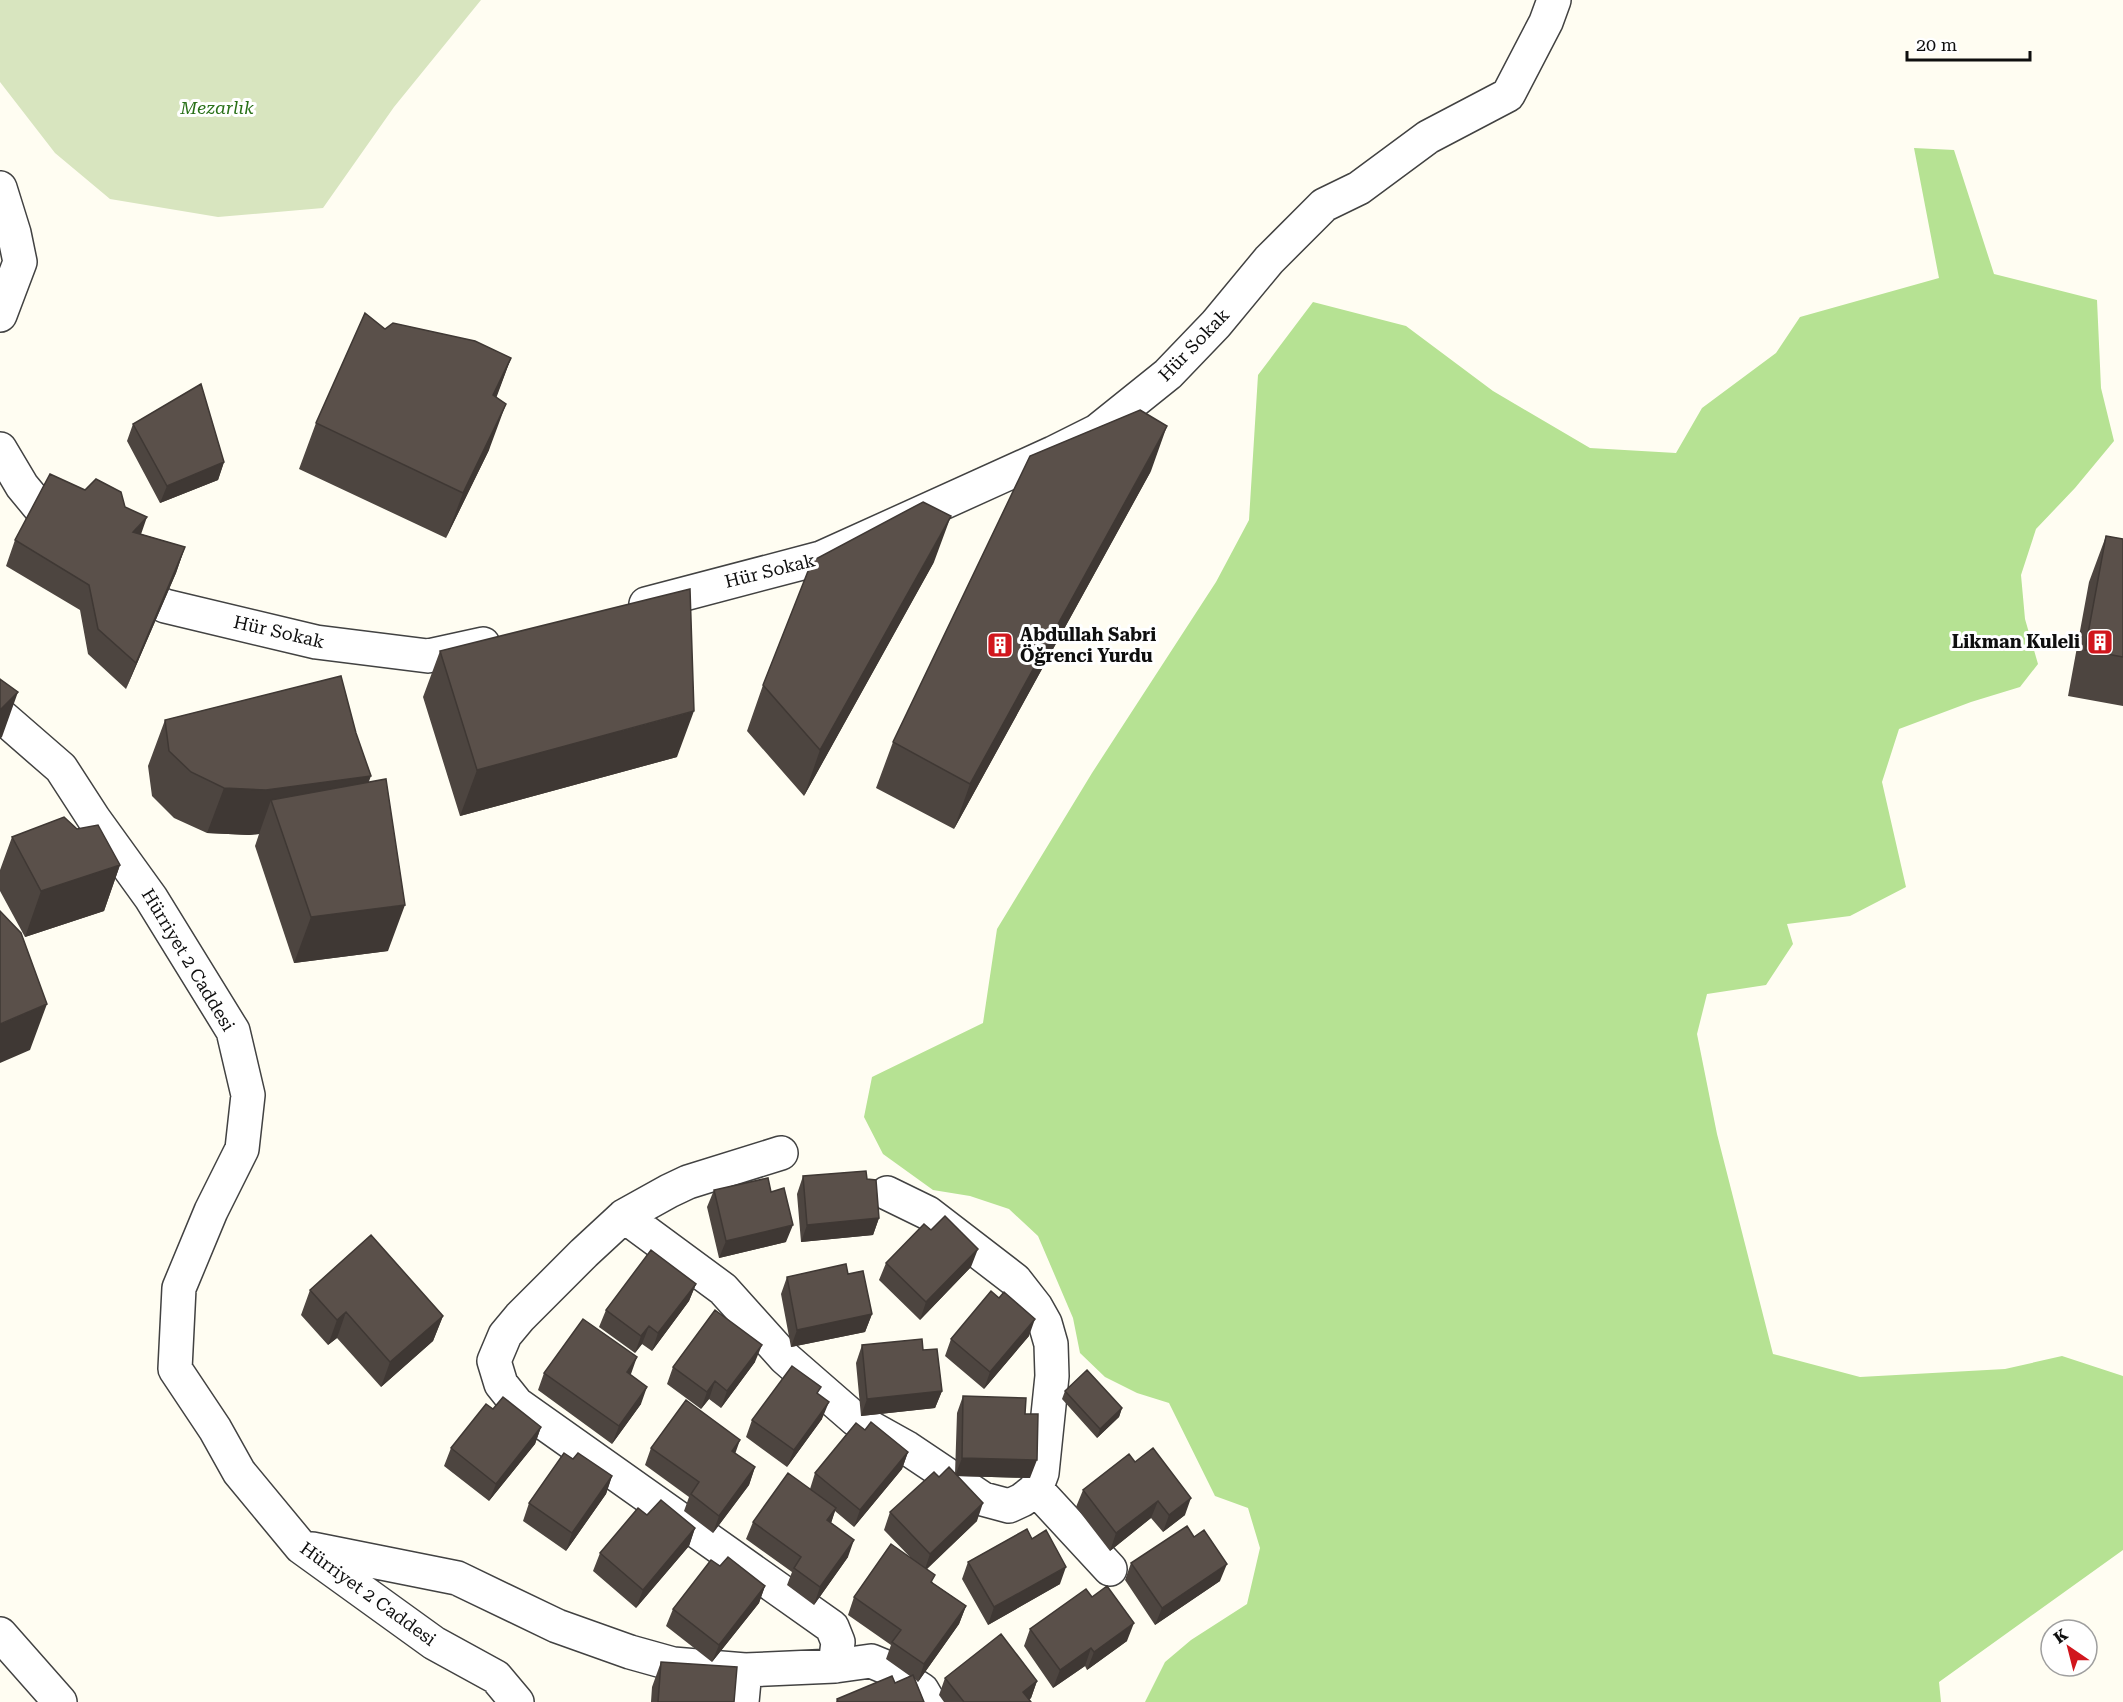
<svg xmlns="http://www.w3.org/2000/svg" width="2123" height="1702" font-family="'Roboto Serif',serif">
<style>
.forest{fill:#b6e293}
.cemetery{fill:#d8e5bf}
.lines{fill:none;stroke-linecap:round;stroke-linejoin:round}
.minor-casing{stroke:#424242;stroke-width:36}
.minor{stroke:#fff;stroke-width:33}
.wall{fill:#4d4540}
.shaded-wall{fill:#3f3834}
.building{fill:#5a504a;stroke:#3f3834;stroke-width:1.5}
.labels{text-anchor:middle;stroke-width:6;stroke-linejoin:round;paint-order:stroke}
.park-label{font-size:18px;font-style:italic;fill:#287017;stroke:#fff}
.street-label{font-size:18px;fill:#0f0f0f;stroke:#fff}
.poi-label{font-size:18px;font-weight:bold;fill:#0f0f0f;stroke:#fff;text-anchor:start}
</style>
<rect width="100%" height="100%" fill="#fffdf2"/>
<path class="forest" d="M1914,148L1954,150L1994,274L2097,300L2101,388L2114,441L2075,488L2036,529L2021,575L2025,619L2038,664L2020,687L1971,702L1899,729L1882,782L1906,887L1850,916L1787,924L1793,944L1766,985L1707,994L1697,1034L1717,1134L1773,1354L1860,1377L2005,1369L2062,1356L2123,1376V1550L1939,1682L1941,1702H1145L1165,1662L1191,1640L1247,1604L1260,1548L1248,1508L1215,1496L1169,1403L1137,1393L1105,1377L1080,1353L1073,1318L1038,1236L1009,1209L970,1196L933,1190L883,1154L864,1117L872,1077L983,1023L997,929L1092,773L1216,582L1249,520L1258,375L1313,302L1406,326L1493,391L1590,448L1676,453L1702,408L1776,353L1800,317L1939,278Z"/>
<path class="cemetery" d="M0,0H481L394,107L323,208L218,217L110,199L55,153L0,82Z"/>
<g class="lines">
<defs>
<path id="minor" d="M0,188L14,233L20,262L0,315
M0,449L22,486L64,537
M123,585L165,606L316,642L428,656L483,644
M646,604L821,558L1053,453L1097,431L1168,374L1216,324L1269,260L1324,205L1359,188L1428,137L1508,95L1546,22L1554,0
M0,715L61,768L94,819L151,898L233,1031L248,1095L242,1149L211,1211L179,1288L175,1369L215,1429L239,1472L301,1547L434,1643L496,1677L517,1702
M781,1153L688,1182L669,1191L624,1216L584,1253L520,1317L505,1335L494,1361L501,1384L517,1404L832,1627L838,1642L835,1666
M624,1216L723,1289L785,1358L855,1419L907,1448L983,1499L1009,1506L1022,1500L1036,1489L1042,1473L1052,1376L1051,1344L1045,1323L1036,1307L1015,1280L928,1213L887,1193
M1036,1489L1110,1569
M312,1549L457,1578L557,1626L630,1652L673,1664L745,1670L835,1666L871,1661L888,1668L922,1690L929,1702
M0,1634L60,1702
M742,1702L745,1670"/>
</defs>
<use href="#minor" class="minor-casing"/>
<use href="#minor" class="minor"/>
</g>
<path class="wall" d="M385,329L511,358L496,397L489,450L446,538L299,469L316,423Z
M133,424L224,462L218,480L160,503L127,441Z
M1151,471L954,829L876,788L893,742Z
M85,490L125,507L141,534L185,547L176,573L126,689L88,654L80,610L6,566L15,540Z
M2106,536L2123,539V706L2068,696L2089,582Z
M934,562L804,796L747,731L763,685Z
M440,651L677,757L460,816L423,697Z
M165,720L368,782L388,951L294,963L255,846L259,834L249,835L207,833L174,818L152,796L148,766Z
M77,829L120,865L104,911L25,937L0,891V870L12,837Z
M803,1176L867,1179L879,1218L873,1235L801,1242L797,1194Z
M714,1190L771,1192L786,1242L719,1258L707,1207Z
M931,1230L971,1267L920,1320L879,1280L886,1263Z
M848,1274L872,1314L865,1332L791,1347L781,1294L787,1277Z
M696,1284L689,1301L652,1351L642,1344L635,1353L599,1327L606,1310Z
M310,1290L443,1316L433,1341L381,1387L337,1338L328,1345L301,1315Z
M1029,1336L984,1389L945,1356L951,1339Z
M862,1345L923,1350L942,1391L935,1408L861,1416L856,1363Z
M755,1362L721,1408L709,1399L701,1409L667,1384L673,1367Z
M544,1373L641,1404L612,1444L538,1390Z
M1065,1391L1122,1408L1119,1417L1097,1438L1062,1399Z
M818,1394L822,1419L787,1467L746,1437L752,1420Z
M963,1396L1025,1414L1030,1478L957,1476L977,1521L926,1569L933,1583L966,1606L959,1624L918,1682L915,1679L924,1702H836L837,1699L895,1683L910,1676L886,1659L891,1645L848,1615L854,1597L911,1558L884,1530L890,1512L939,1477L955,1474L957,1413Z
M493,1409L541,1427L535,1444L489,1501L444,1466L451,1448Z
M865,1430L908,1452L902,1469L854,1527L835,1511L831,1523L848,1557L814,1605L787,1585L792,1572L746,1539L753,1522L810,1489L815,1473Z
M651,1448L735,1453L755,1467L749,1485L713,1533L684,1511L689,1497L645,1465Z
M573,1459L612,1476L606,1494L566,1551L523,1521L529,1503Z
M1135,1462L1185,1515L1163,1532L1151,1518L1110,1551L1076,1507L1083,1490Z
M647,1515L695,1528L689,1546L636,1608L593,1571L600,1553Z
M1194,1537L1220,1581L1155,1625L1125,1580L1131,1563Z
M1032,1539L1060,1584L988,1625L962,1579L968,1562Z
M720,1566L765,1586L759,1603L712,1662L666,1626L673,1609Z
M1092,1597L1127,1641L1087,1670L1085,1666L1053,1688L1024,1646L1030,1629Z
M661,1662L734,1702H651L652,1687Z
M945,1678L1037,1681L1031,1698L1029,1700L1031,1702H944L939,1695Z"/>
<path class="shaded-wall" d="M511,358L494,404L493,395Z
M506,404L489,450L446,538L463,493Z
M1167,426L1151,471L954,829L970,784Z
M224,462L218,480L160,503L167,486Z
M951,516L934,562L804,796L820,750Z
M147,517L138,543L133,532Z
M185,547L176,573L126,689L136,663Z
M18,692L2,737L0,739V710Z
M694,711L677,757L460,816L477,770Z
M371,776L354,821L271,800L259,834L249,835L207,833L224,788Z
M120,865L104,911L25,937L41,891Z
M405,905L388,951L294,963L311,917Z
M47,1004L30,1050L0,1063V1024Z
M879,1218L873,1235L801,1242L807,1225Z
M793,1225L786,1242L719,1258L726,1241Z
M978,1249L971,1267L920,1320L926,1302Z
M696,1284L689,1301L652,1351L658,1333Z
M346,1312L337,1338L328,1345L337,1320Z
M872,1314L865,1332L791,1347L797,1330Z
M443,1316L433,1341L381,1387L390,1362Z
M1035,1319L1029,1336L984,1389L990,1372Z
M649,1326L642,1344L635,1353L641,1336Z
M762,1345L755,1362L721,1408L727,1391Z
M637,1357L631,1374L620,1389L627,1372Z
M715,1381L709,1399L701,1409L707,1392Z
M647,1387L641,1404L612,1444L619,1426Z
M942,1391L935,1408L861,1416L867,1399Z
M829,1402L822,1419L787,1467L794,1450Z
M1122,1408L1119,1417L1097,1438L1100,1429Z
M541,1427L535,1444L489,1501L496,1484Z
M740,1440L734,1457L732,1451Z
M908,1452L902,1469L854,1527L860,1510Z
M962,1458L1037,1460L1030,1478L955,1476Z
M755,1467L749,1485L713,1533L719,1516Z
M612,1476L606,1494L566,1551L572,1533Z
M1191,1498L1185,1515L1163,1532L1169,1515Z
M1158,1501L1151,1518L1110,1551L1116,1533Z
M983,1503L977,1521L924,1572L930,1554Z
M836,1508L830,1526L827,1520Z
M695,1528L689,1546L636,1608L643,1590Z
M854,1540L848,1557L814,1605L820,1587Z
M1227,1564L1220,1581L1155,1625L1162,1608Z
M1066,1567L1060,1584L988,1625L994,1607Z
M765,1586L759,1603L712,1662L719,1645Z
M966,1606L959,1624L918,1682L924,1664Z
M1134,1623L1127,1641L1087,1670L1094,1652Z
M1091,1648L1085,1666L1053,1688L1060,1670Z
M1037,1681L1031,1698L1026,1702L1023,1692Z"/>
<path class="building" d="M365,313L385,329L393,323L475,341L511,358L493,395L506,404L463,493L316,423Z
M201,384L224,462L167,486L133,424Z
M1140,410L1167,426L970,784L893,742L1030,456Z
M50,474L85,490L96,479L121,492L125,507L147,517L133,532L185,547L136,663L98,629L89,585L15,540Z
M923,502L951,516L820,750L763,685L812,561Z
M2106,536L2123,539V657L2085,650Z
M690,589L694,711L477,770L440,651Z
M341,676L356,733L371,776L266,790L224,788L191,772L169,751L165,720Z
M0,679L18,692L0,710Z
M386,779L405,905L311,917L271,800Z
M64,817L77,829L98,825L120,865L41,891L12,837Z
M0,911L21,933L47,1004L0,1024Z
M866,1171L867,1179L876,1180L879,1218L807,1225L803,1176Z
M768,1178L771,1192L784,1188L793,1225L726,1241L714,1190Z
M945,1216L978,1249L926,1302L886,1263L924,1224L931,1230Z
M371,1235L443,1316L390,1362L346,1312L337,1320L310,1290Z
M651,1250L696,1284L658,1333L649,1326L641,1336L606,1310Z
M846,1264L848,1274L863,1271L872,1314L797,1330L787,1277Z
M991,1291L999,1298L1004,1292L1035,1319L990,1372L951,1339Z
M715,1310L762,1345L727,1391L715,1381L707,1392L673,1367Z
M583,1319L637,1357L627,1372L647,1387L619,1426L544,1373Z
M922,1339L923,1350L937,1349L942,1391L867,1399L862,1345Z
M792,1366L821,1387L817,1393L829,1402L794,1450L752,1420Z
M1087,1370L1122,1408L1100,1429L1065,1391Z
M963,1396L1026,1398L1025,1414H1038L1037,1460L962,1458Z
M503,1397L541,1427L496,1484L451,1448L486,1404L493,1409Z
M686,1400L740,1440L732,1451L755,1467L719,1516L691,1494L699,1482L651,1448Z
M871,1422L908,1452L860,1510L815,1473L856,1423L865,1430Z
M1153,1448L1191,1498L1169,1515L1158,1501L1116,1533L1083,1490L1129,1454L1135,1462Z
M564,1453L573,1459L578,1453L612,1476L572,1533L529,1503Z
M949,1467L983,1503L930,1554L890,1512L934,1472L939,1477Z
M788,1473L836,1508L827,1520L854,1540L820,1587L794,1568L801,1557L753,1522Z
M661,1500L695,1528L643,1590L600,1553L638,1508L647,1515Z
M1187,1526L1194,1537L1204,1530L1227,1564L1162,1608L1131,1563Z
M1027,1529L1032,1539L1046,1530L1066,1567L994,1607L968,1562Z
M891,1544L935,1575L931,1582L966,1606L924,1664L892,1642L901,1630L854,1597Z
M728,1557L765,1586L719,1645L673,1609L711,1560L720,1566Z
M1107,1586L1134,1623L1094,1652L1091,1648L1060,1670L1030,1629L1086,1589L1092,1597Z
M1001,1634L1037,1681L1023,1692L1031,1702H964L945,1678Z
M661,1662L737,1667L734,1702H658Z
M913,1675L924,1702H838L837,1699L892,1676L895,1683Z"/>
<defs>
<symbol id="building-square" viewBox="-11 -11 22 22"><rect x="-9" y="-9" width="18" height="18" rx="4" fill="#d1161d" stroke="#fff"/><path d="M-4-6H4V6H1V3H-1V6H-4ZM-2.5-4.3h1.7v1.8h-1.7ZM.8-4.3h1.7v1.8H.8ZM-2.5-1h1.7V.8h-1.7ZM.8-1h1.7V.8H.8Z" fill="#fff"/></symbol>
</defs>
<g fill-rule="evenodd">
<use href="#building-square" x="2085" y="627" width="30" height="30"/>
<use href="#building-square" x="985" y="630" width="30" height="30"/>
</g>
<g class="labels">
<g class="park-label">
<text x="217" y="114">Mezarlık</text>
</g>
<g class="street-label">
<text transform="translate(1194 345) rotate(-46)" y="6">Hür Sokak</text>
<text transform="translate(770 571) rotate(-14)" y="6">Hür Sokak</text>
<text transform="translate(279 632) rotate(13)" y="6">Hür Sokak</text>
<text transform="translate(188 960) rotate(59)" y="6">Hürriyet 2 Caddesi</text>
<text transform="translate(368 1594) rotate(36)" y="6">Hürriyet 2 Caddesi</text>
</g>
<g class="poi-label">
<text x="1020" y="641">Abdullah Sabri<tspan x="1020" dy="21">Öğrenci Yurdu</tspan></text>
<text x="2080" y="648" text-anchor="end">Likman Kuleli</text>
</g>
</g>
<g transform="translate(2069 1648) rotate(325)"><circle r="28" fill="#ffffff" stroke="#9f9f9f" stroke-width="1.5"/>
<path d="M0-4.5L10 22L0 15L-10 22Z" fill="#d1161d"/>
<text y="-9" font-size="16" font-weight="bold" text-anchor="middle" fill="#0f0f0f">K</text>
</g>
<path d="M1907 51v9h123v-9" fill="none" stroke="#0f0f0f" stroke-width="3"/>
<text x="1916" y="51" font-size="18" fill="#0f0f0f" stroke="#ffffff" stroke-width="4.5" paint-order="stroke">20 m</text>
</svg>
